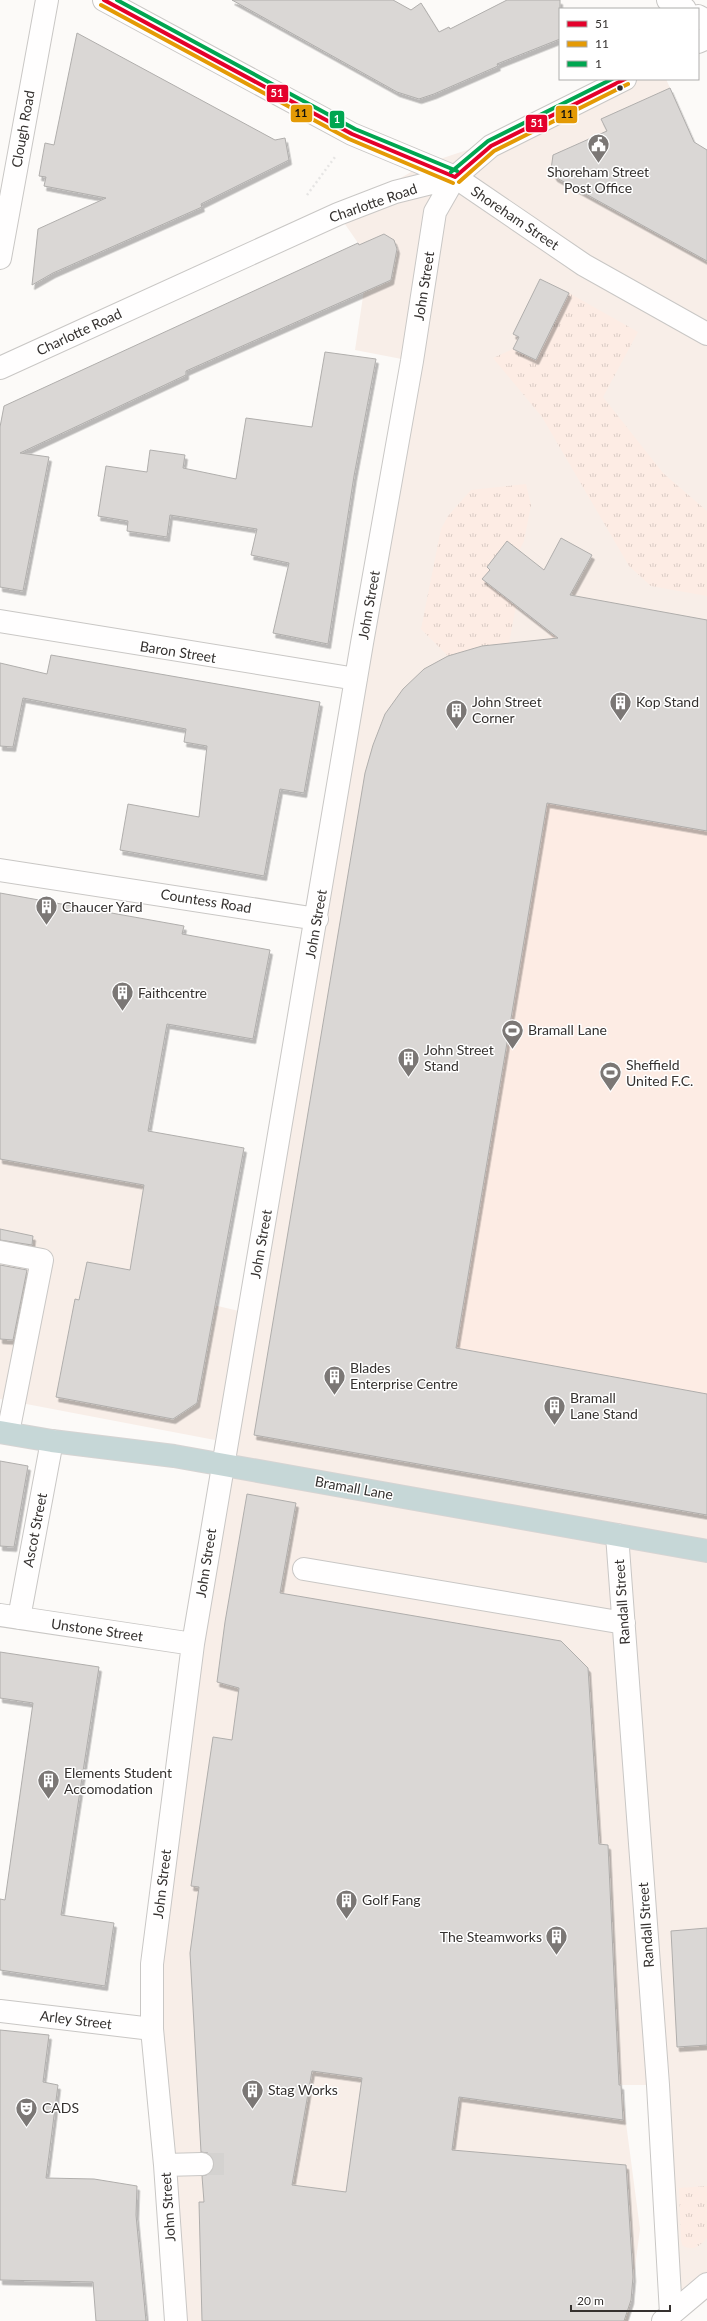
<svg xmlns="http://www.w3.org/2000/svg" width="707" height="2321" font-family="Lato,sans-serif">
<style>
.built{fill:#f8eee8}
.grass{fill:url(#grass-tufts)}
.garden{fill:#fdece4}
.building{fill:#dad7d5;stroke:#b0aeac;fill-rule:evenodd;filter:url(#shadow)}
.lines{fill:none;stroke-linecap:round;stroke-linejoin:round}
.minor-tunnel{stroke:#d4d2d0;stroke-width:22;stroke-dasharray:22 11;stroke-linecap:butt}
.minor-casing{stroke:#c9c7c5;stroke-width:24}
.highway-casing{stroke:#d6d4d3;stroke-width:24}
.path{stroke:#e6e5e4;stroke-width:2.5;stroke-dasharray:2 3;stroke-linecap:butt}
.minor{stroke:#fffefe;stroke-width:22}
.highway{stroke:#c6d7d7;stroke-width:22}
.bus-1-casing{stroke:#fff;stroke-width:7}
.bus-2-casing{stroke:#fff;stroke-width:7}
.bus-3-casing{stroke:#fff;stroke-width:7}
.bus-1{stroke:#e4002b;stroke-width:4}
.bus-2{stroke:#e49a05;stroke-width:4}
.bus-3{stroke:#00a651;stroke-width:4}
.bus-dot{fill:#35312f;stroke:#fff;stroke-width:1.5}
.labels{text-anchor:middle;stroke-width:3;stroke-linejoin:round;paint-order:stroke}
.street-label{font-size:14px;fill:#35312f;stroke:#fff}
.poi-label{font-size:14px;fill:#35312f;stroke:#fff;text-anchor:start}
.line-badge{stroke:#fff;stroke-width:1.5}
.badge-label{font-size:11px;text-anchor:middle;font-weight:bold;fill:#fff}
.pale-badge-label{font-size:11px;text-anchor:middle;font-weight:bold;fill:#111}
</style>
<defs>
<pattern id="grass-tufts" width="24" height="20" patternUnits="userSpaceOnUse"><rect width="24" height="20" fill="#fdece4"/><path d="M3 7l-1-3M5 7V3M7 7l1-3M15 17l-1-3M17 17v-4M19 17l1-3" fill="none" stroke="#d9cbc4"/></pattern>
<filter id="shadow"><feDropShadow dx="2.5" dy="4.5" stdDeviation="0" flood-color="#0004"/></filter>
</defs>
<rect width="100%" height="100%" fill="#fcfaf8"/>
<path class="built" d="M624,79H666L694,142L707,150V2284L671,2314L657,2085H621L640,2229L628,2321H176L152,1964L412,361L355,350L368,263L358,243L338,214L425,164L509,136Z
M0,1159L144,1185L128,1285L239,1311L215,1440L0,1399Z"/>
<path class="grass" d="M569,293L638,332L603,397L663,473L707,511V596L651,586L629,566L542,417L493,358L513,349L536,360Z
M526,484L531,505L524,541L519,551L487,567L490,569L482,579L516,606L509,643L448,656L421,629L441,529L448,516L471,490Z
M707,2186V2238C698,2247 693,2252 682,2245L681,2240L679,2188Z"/>
<path class="garden" d="M558,593L707,620V1515L254,1435L373,745L385,714L403,689L424,669L448,656L549,645Z"/>
<path class="building" d="M232,0H393L411,10L421,3L439,32L449,27L450,29L507,0H560V39L497,64L498,66L434,94L419,99L397,92Z
M77,33L275,140L285,138L289,160L201,204L202,207L53,273L32,285L38,229L106,198L44,186L46,177L39,176L45,143L54,145Z
M670,88L694,142L707,150V261L555,177L551,170L553,155L607,131L601,119Z
M384,234L394,240L397,249L391,280L186,371V375L20,453L49,457L23,591L0,587V427L4,406L358,243L359,245Z
M540,279L569,293L536,360L513,349L519,337L513,334Z
M325,352L376,359L354,476L328,644L273,633L289,563L251,555L257,529L170,515L167,537L127,531L128,521L98,516L106,466L147,472L150,450L185,455L183,468L236,479L246,418L312,427Z
M561,538L592,555L570,595L707,620V831L547,803L456,1348L707,1394V1515L254,1435L365,773L373,745L385,714L403,689L424,669L448,656L482,646L558,638L482,579L490,570L487,567L507,541L544,570Z
M51,655L320,702L304,793L280,789L264,876L120,850L128,804L199,817L207,746L184,742L186,729L23,698L13,747L0,746V663L47,674Z
M0,893L184,926L182,934L270,950L253,1039L167,1024L148,1131L244,1148L197,1403L173,1419L56,1397L75,1299L79,1300L87,1262L130,1270L144,1185L0,1159Z
M0,1229L33,1236L32,1245L0,1240Z
M0,1265L27,1270L13,1340L0,1339Z
M0,1461L28,1466L14,1547L0,1546Z
M247,1494L296,1503L280,1593L561,1641L588,1668L599,1844L608,1845L619,2085H621L623,2120L459,2097L452,2150L626,2165L633,2277L631,2300L624,2321H202L199,2202H204L202,2176L209,2174L214,2164L213,2158L208,2153L201,2152L190,1953L199,1887L191,1886L213,1737L232,1740L239,1688L217,1682L225,1622ZM312,2071L362,2078L346,2192L292,2185Z
M0,1652L99,1667L61,1915L114,1923L105,1986L0,1970V1899L5,1900L33,1703L0,1698Z
M707,1928V2045L677,2047L671,1931Z
M0,2030L49,2035L43,2082L58,2085L46,2178L94,2179L137,2186L136,2215L146,2321H96L93,2282L0,2280Z"/>
<g class="lines">
<path class="minor-tunnel" d="M202,2164H231"/>
<defs>
<path id="minor" d="M104,0L352,134L455,177L584,265L707,334
M668,0L685,9
M698,16L707,21
M698,42L707,38
M0,258L47,0
M0,368L338,214L395,192L455,177L491,146L625,79
M0,621L356,679
M0,870L317,919
M0,1252L42,1260L8,1433
M617,1535L658,2085L671,2314
M304,1569L624,1623
M0,1615L193,1644
M19,1618L52,1441
M0,2011L152,2029
M165,2165L202,2164
M176,2321L165,2165L152,2029V1964L193,1644L362,643L412,361L435,212L455,177
M663,2321L707,2284"/>
<path id="highway" d="M0,1432L52,1441L174,1456L707,1551"/>
</defs>
<use href="#minor" class="minor-casing"/>
<use href="#highway" class="highway-casing"/>
<path class="path" d="M307,195L335,157"/>
<use href="#minor" class="minor"/>
<use href="#highway" class="highway"/>
<defs>
<path id="bus-1" d="M104,0L352,134L455,177
M455,177L491,146L625,79"/>
<path id="bus-2" d="M101,5L349,139L453,183
M459,182L494,151L628,84"/>
<path id="bus-3" d="M117,0L355,129L457,171
M451,172L488,141L612,79"/>
</defs>
<use href="#bus-1" class="bus-1-casing"/>
<use href="#bus-2" class="bus-2-casing"/>
<use href="#bus-3" class="bus-3-casing"/>
<use href="#bus-1" class="bus-1"/>
<use href="#bus-2" class="bus-2"/>
<use href="#bus-3" class="bus-3"/>
</g>
<defs>
<symbol id="civic-pin" viewBox="-11 -11 22 30"><path d="M0 17L-7.5 6A9.5 9.5 0 1 1 7.5 6Z" fill="#7b7775" stroke="#fff"/><path d="M-.6-6.5H3V-4.5H.6V-3L4-1V1h2V6H-6V1h2V-1L-.6-3ZM-1.2 2.5V6h2.4V2.5Z" fill="#fff"/></symbol>
<symbol id="building-pin" viewBox="-11 -11 22 30"><path d="M0 17L-7.5 6A9.5 9.5 0 1 1 7.5 6Z" fill="#7b7775" stroke="#fff"/><path d="M-4-6H4V6H1V3H-1V6H-4ZM-2.5-4.3h1.7v1.8h-1.7ZM.8-4.3h1.7v1.8H.8ZM-2.5-1h1.7V.8h-1.7ZM.8-1h1.7V.8H.8Z" fill="#fff"/></symbol>
<symbol id="stadium-pin" viewBox="-11 -11 22 30"><path d="M0 17L-7.5 6A9.5 9.5 0 1 1 7.5 6Z" fill="#7b7775" stroke="#fff"/><path d="M0-5a6.5 5 0 1 0 0 10a6.5 5 0 1 0 0-10ZM-3.5-1.8h7v3.6h-7Z" fill="#fff"/></symbol>
<symbol id="theatre-pin" viewBox="-11 -11 22 30"><path d="M0 17L-7.5 6A9.5 9.5 0 1 1 7.5 6Z" fill="#7b7775" stroke="#fff"/><path d="M-5-5.5Q0-4 5-5.5V0Q5 5 0 6Q-5 5-5 0ZM-3.3-2.5H-1v1.5H-3.3ZM1-2.5H3.3v1.5H1ZM-2.8 1Q0 5.5 2.8 1Z" fill="#fff"/></symbol>
</defs>
<g fill-rule="evenodd">
<use href="#civic-pin" x="586" y="132" width="25" height="34"/>
<use href="#building-pin" x="608" y="690" width="25" height="34"/>
<use href="#building-pin" x="444" y="698" width="25" height="34"/>
<use href="#building-pin" x="34" y="894" width="25" height="34"/>
<use href="#building-pin" x="110" y="980" width="25" height="34"/>
<use href="#stadium-pin" x="500" y="1018" width="25" height="34"/>
<use href="#building-pin" x="396" y="1046" width="25" height="34"/>
<use href="#stadium-pin" x="598" y="1060" width="25" height="34"/>
<use href="#building-pin" x="322" y="1364" width="25" height="34"/>
<use href="#building-pin" x="542" y="1394" width="25" height="34"/>
<use href="#building-pin" x="36" y="1768" width="25" height="34"/>
<use href="#building-pin" x="334" y="1888" width="25" height="34"/>
<use href="#building-pin" x="544" y="1924" width="25" height="34"/>
<use href="#building-pin" x="240" y="2078" width="25" height="34"/>
<use href="#theatre-pin" x="14" y="2096" width="25" height="34"/>
</g>
<circle class="bus-dot" cx="620" cy="88" r="3.5"/>
<g class="labels">
<g class="street-label">
<text transform="translate(23 129) rotate(-80)" y="5">Clough Road</text>
<text transform="translate(373 203) rotate(-19)" y="5">Charlotte Road</text>
<text transform="translate(515 218) rotate(34)" y="5">Shoreham Street</text>
<text transform="translate(424 286) rotate(-81)" y="5">John Street</text>
<text transform="translate(79 332) rotate(-25)" y="5">Charlotte Road</text>
<text transform="translate(369 605) rotate(-80)" y="5">John Street</text>
<text transform="translate(178 652) rotate(9)" y="5">Baron Street</text>
<text transform="translate(206 901) rotate(9)" y="5">Countess Road</text>
<text transform="translate(316 924) rotate(-80)" y="5">John Street</text>
<text transform="translate(261 1244) rotate(-80)" y="5">John Street</text>
<text transform="translate(354 1488) rotate(10)" y="5">Bramall Lane</text>
<text transform="translate(35 1530) rotate(-79)" y="5">Ascot Street</text>
<text transform="translate(206 1563) rotate(-81)" y="5">John Street</text>
<text transform="translate(622 1602) rotate(-94)" y="5">Randall Street</text>
<text transform="translate(97 1630) rotate(8)" y="5">Unstone Street</text>
<text transform="translate(162 1884) rotate(-83)" y="5">John Street</text>
<text transform="translate(646 1925) rotate(-94)" y="5">Randall Street</text>
<text transform="translate(76 2020) rotate(7)" y="5">Arley Street</text>
<text transform="translate(168 2207) rotate(-94)" y="5">John Street</text>
</g>
<g class="poi-label">
<text x="598" y="177" text-anchor="middle">Shoreham Street<tspan x="598" dy="16">Post Office</tspan></text>
<text x="472" y="707">John Street<tspan x="472" dy="16">Corner</tspan></text>
<text x="636" y="707">Kop Stand</text>
<text x="62" y="912">Chaucer Yard</text>
<text x="138" y="998">Faithcentre</text>
<text x="528" y="1035">Bramall Lane</text>
<text x="424" y="1055">John Street<tspan x="424" dy="16">Stand</tspan></text>
<text x="626" y="1070">Sheffield<tspan x="626" dy="16">United F.C.</tspan></text>
<text x="350" y="1373">Blades<tspan x="350" dy="16">Enterprise Centre</tspan></text>
<text x="570" y="1403">Bramall<tspan x="570" dy="16">Lane Stand</tspan></text>
<text x="64" y="1778">Elements Student<tspan x="64" dy="16">Accomodation</tspan></text>
<text x="362" y="1905">Golf Fang</text>
<text x="542" y="1942" text-anchor="end">The Steamworks</text>
<text x="268" y="2095">Stag Works</text>
<text x="42" y="2113">CADS</text>
</g>
</g>
<g class="line-badge">
<rect x="266" y="84" width="23" height="19" rx="4" fill="#e4002b"/>
<rect x="290" y="104" width="23" height="19" rx="4" fill="#e49a05"/>
<rect x="555" y="105" width="23" height="19" rx="4" fill="#e49a05"/>
<rect x="329" y="110" width="16" height="19" rx="4" fill="#00a651"/>
<rect x="525" y="114" width="23" height="19" rx="4" fill="#e4002b"/>
</g>
<g class="badge-label">
<text x="277" y="97">51</text>
<text x="337" y="123">1</text>
<text x="537" y="127">51</text>
</g>
<g class="pale-badge-label">
<text x="301" y="117">11</text>
<text x="567" y="118">11</text>
</g>
<rect x="559" y="8" width="140" height="72" fill="#ffffff" stroke="#aeadac"/>
<rect x="567" y="21" width="20" height="6" fill="#e4002b" stroke="#aeadac"/>
<text x="595" y="28" font-size="12" fill="#35312f">51</text>
<rect x="567" y="41" width="20" height="6" fill="#e49a05" stroke="#aeadac"/>
<text x="595" y="48" font-size="12" fill="#35312f">11</text>
<rect x="567" y="61" width="20" height="6" fill="#00a651" stroke="#aeadac"/>
<text x="595" y="68" font-size="12" fill="#35312f">1</text>
<path d="M571 2305v6h99v-6" fill="none" stroke="#35312f" stroke-width="2"/>
<text x="577" y="2305" font-size="12" fill="#35312f" stroke="#ffffff" stroke-width="3" paint-order="stroke">20 m</text>
</svg>
